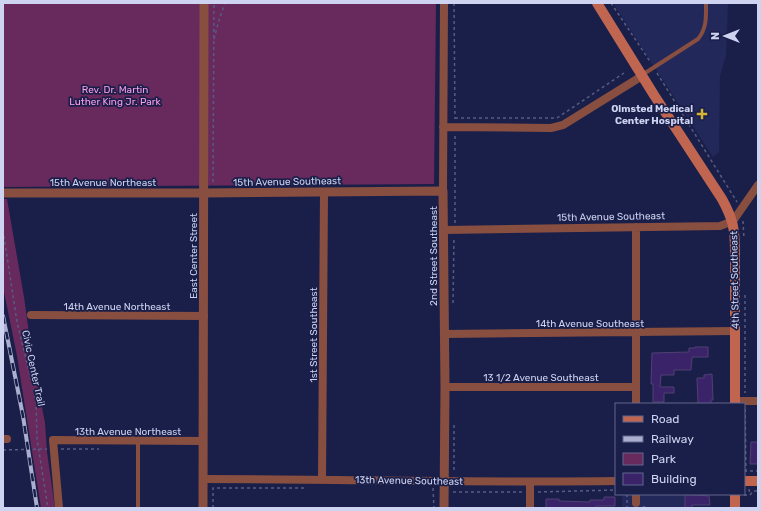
<svg xmlns="http://www.w3.org/2000/svg" width="761" height="511" font-family="Rubik,sans-serif">
<style>
.built{fill:#222859}
.green{fill:#68295d}
.building{fill:#3b236a;stroke:#4e4171}
.lines{fill:none;stroke-linecap:round;stroke-linejoin:round}
.path{stroke:#575c82;stroke-width:1.5;stroke-dasharray:3 3;stroke-linecap:butt}
.service{stroke:#884f41;stroke-width:4}
.minor{stroke:#884f41;stroke-width:8}
.tertiary{stroke:#884f41;stroke-width:9}
.secondary{stroke:#c06650;stroke-width:10}
.rail-casing{stroke:#aaafcf;stroke-width:4}
.rail{stroke:#1a1f4a;stroke-width:2.5;stroke-dasharray:8;stroke-linecap:butt}
.poi-dot{fill:#d5b535;stroke:#1a1f4a;stroke-width:1.5}
.labels{text-anchor:middle;stroke-width:3.5;stroke-linejoin:round;paint-order:stroke}
.park-label{font-size:10px;fill:#ff9eeb;stroke:#1a1f4a}
.poi-label{font-size:10px;font-weight:bold;fill:#cdd3f0;stroke:#1a1f4a;text-anchor:end}
.street-label{font-size:10px;fill:#cdd3f0;stroke:#1a1f4a}
</style>
<rect width="100%" height="100%" fill="#1a1f4a"/>
<path class="built" d="M613,3H728L726,55L720,76L719,152L713,157Z
M622,494H685V508H622Z"/>
<path class="green" d="M3,3H436L434,184L3,187Z
M3,199H7L24,297L32,355L45,423L47,452L55,508H41L17,356L3,287Z"/>
<path class="building" d="M695,347H708V357H692L691,370H674V375H661L660,387H674V393H664V402H653V384H651L652,353L689,352V348H695Z
M712,374L713,400H711V404H698L697,378H704V375Z
M751,442H758V464H750Z
M685,494L709,496L710,505H692V508H685Z
M604,497H615V506H596V508H546V499H559V501L590,502V500H604Z"/>
<g class="lines">
<path class="path" d="M454,3L455,119
M611,3L651,63
M214,39L219,20L225,3
M657,73L737,202
M455,118H557L624,73
M213,182L214,3
M743,221L744,239
M455,223V135
M3,230L17,322L36,400L37,439L48,508
M745,295V393
M453,303L454,237
M745,409L746,473
M454,425V473
M61,449H99
M3,450L47,449
M744,471H758
M433,488L434,508
M749,489L750,495
M453,492H522
M538,492L616,490
M627,494V508
M744,495H750L753,491H758
M643,506L646,508
M213,508V488H307"/>
<path class="service" d="M642,75L698,39C707,28 706,17 706,3
M138,441V508"/>
<path class="minor" d="M443,127L551,128L563,125L642,76
M443,191L444,3
M444,230L720,226L733,221L758,185
M31,315L204,316
M444,334L735,331
M445,387H636
M735,401H758
M636,404V227
M3,439H7
M203,479C341,479 478,483 616,481
M322,479L324,192
M530,482V508
M636,494V503
M59,508L53,440L203,441"/>
<path class="tertiary" d="M3,193H203L443,191L445,387L444,508
M203,508L204,3"/>
<path class="secondary" d="M597,3L654,95L722,199C733,219 735,229 735,252V404
M744,481H758
M735,508V494"/>
<defs>
<path id="rail" d="M3,316L23,416L37,508"/>
</defs>
<use href="#rail" class="rail-casing"/>
<use href="#rail" class="rail"/>
</g>
<path class="poi-dot" d="M700 108h4v4h4v4h-4v4h-4v-4h-4v-4h4z"/>
<g class="labels">
<g class="park-label">
<text x="115" y="93">Rev. Dr. Martin<tspan x="115" dy="12">Luther King Jr. Park</tspan></text>
</g>
<g class="poi-label">
<text x="693" y="112">Olmsted Medical<tspan x="693" dy="12">Center Hospital</tspan></text>
</g>
<g class="street-label">
<text transform="translate(287 181) rotate(-1)" y="4">15th Avenue Southeast</text>
<text x="103" y="186">15th Avenue Northeast</text>
<text transform="translate(611 216) rotate(-1)" y="4">15th Avenue Southeast</text>
<text transform="translate(193 256) rotate(-90)" y="4">East Center Street</text>
<text transform="translate(433 256) rotate(-90)" y="4">2nd Street Southeast</text>
<text transform="translate(734 280) rotate(-91)" y="4">4th Street Southeast</text>
<text x="117" y="310">14th Avenue Northeast</text>
<text x="590" y="327">14th Avenue Southeast</text>
<text transform="translate(313 335) rotate(-90)" y="4">1st Street Southeast</text>
<text transform="translate(34 368) rotate(78)" y="4">Civic Center Trail</text>
<text x="541" y="381">13 1/2 Avenue Southeast</text>
<text x="128" y="435">13th Avenue Northeast</text>
<text transform="translate(409 480) rotate(1)" y="4">13th Avenue Southeast</text>
</g>
</g>
<rect width="761" height="511" fill="none" stroke="#cdd3f0" stroke-width="8"/>
<rect x="615" y="403" width="130" height="92" fill="#1a1f4a" stroke="#62678c"/>
<rect x="623" y="416" width="20" height="6" fill="#c06650" stroke="#62678c"/>
<text x="651" y="423" font-size="12" fill="#cdd3f0">Road</text>
<rect x="623" y="436" width="20" height="6" fill="#aaafcf" stroke="#62678c"/>
<text x="651" y="443" font-size="12" fill="#cdd3f0">Railway</text>
<rect x="623" y="453" width="20" height="12" fill="#68295d" stroke="#62678c"/>
<text x="651" y="463" font-size="12" fill="#cdd3f0">Park</text>
<rect x="623" y="473" width="20" height="12" fill="#3b236a" stroke="#62678c"/>
<text x="651" y="483" font-size="12" fill="#cdd3f0">Building</text>
<g transform="translate(725 36) rotate(270)" stroke="#1a1f4a" stroke-width="3" paint-order="stroke">
<path d="M0-3L7 15L0 10L-7 15Z" fill="#cdd3f0"/>
<text y="-6" font-size="11" font-weight="bold" text-anchor="middle" fill="#cdd3f0">N</text>
</g>
</svg>
